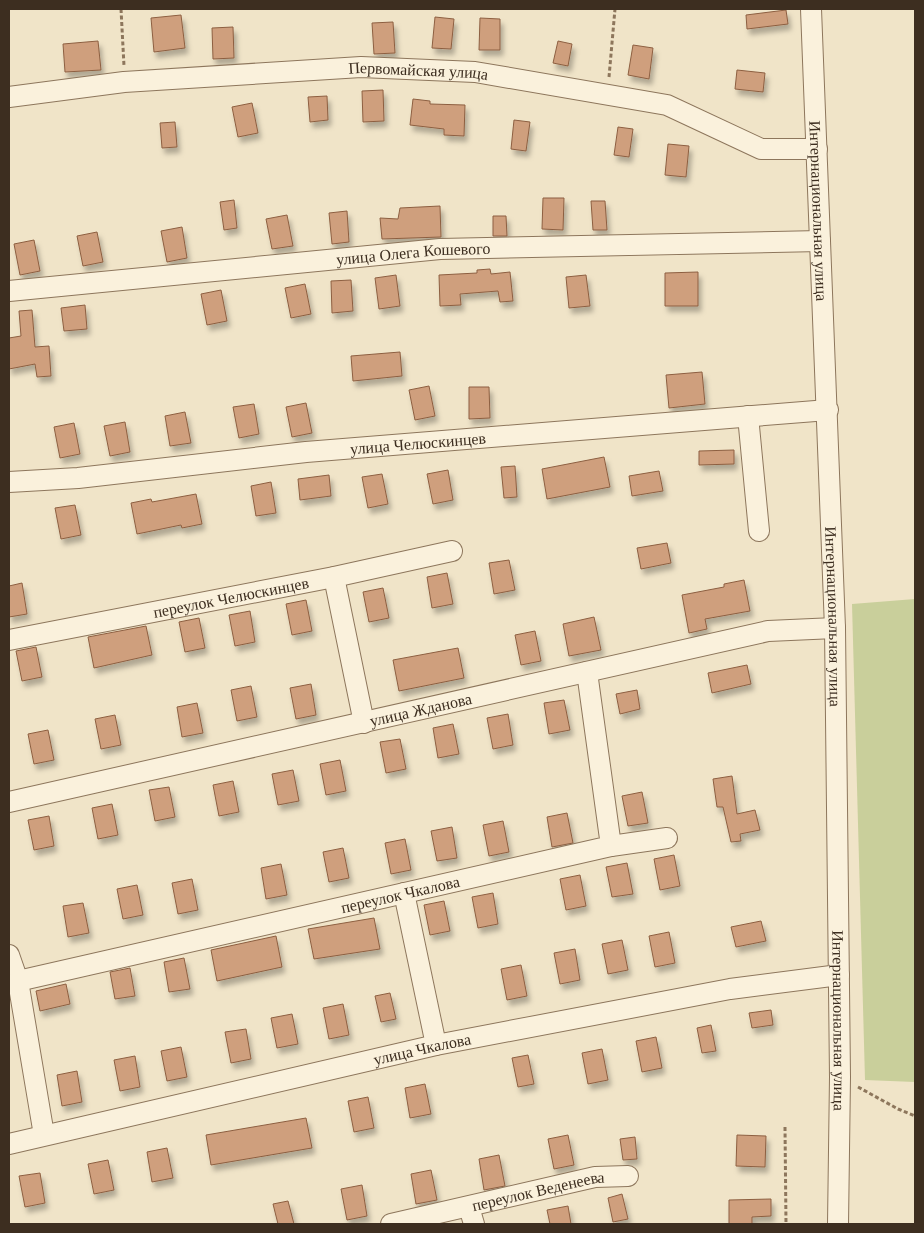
<svg xmlns="http://www.w3.org/2000/svg" width="924" height="1233" font-family="'Times New Roman',serif">
<style>
.green{fill:#c9cf9b}
.building{fill:#cf9f7d;stroke:#8d5f41;filter:url(#shadow)}
.lines{fill:none;stroke-linecap:round;stroke-linejoin:round}
.minor-casing{stroke:#8d765c;stroke-width:22}
.path{stroke:#8d765c;stroke-width:3;stroke-dasharray:4 2.5;stroke-linecap:butt}
.minor{stroke:#faf1dc;stroke-width:20}
.labels{text-anchor:middle;stroke-width:4.5;stroke-linejoin:round;paint-order:stroke}
.street-label{font-size:16px;fill:#3d2e20;stroke:#f7eed8}
</style>
<defs>
<filter id="shadow"><feDropShadow dx="3" dy="5.5" stdDeviation="2.5" flood-color="#0004"/></filter>
</defs>
<rect width="100%" height="100%" fill="#f0e4c8"/>
<path class="green" d="M915,599V1082L865,1080L852,604Z"/>
<path class="building" d="M786,10L788,24L747,29L746,15Z
M181,15L185,48L154,52L151,18Z
M435,17L454,19L451,49L432,48Z
M480,18L500,19V50H479Z
M393,22L395,53L374,54L372,23Z
M233,27L234,58L213,59L212,28Z
M98,41L101,70L65,72L63,44Z
M558,41L572,44L568,66L553,63Z
M633,45L653,48L649,79L628,75Z
M737,70L765,73L763,92L735,89Z
M383,90L384,121L363,122L362,91Z
M327,96L328,120L310,122L308,97Z
M413,99L430,101V104L465,105L464,136L444,135V129L410,125Z
M252,103L258,133L238,137L232,107Z
M514,120L530,122L526,151L511,149Z
M175,122L177,147L162,148L160,123Z
M618,127L633,129L629,157L614,155Z
M668,144L689,146L686,177L665,175Z
M543,198H564L563,230L542,229Z
M234,200L237,228L224,230L220,202Z
M591,201H605L607,230H593Z
M440,206L441,237L382,239L380,218L398,219L400,208Z
M347,211L349,242L332,244L329,213Z
M287,215L293,246L272,249L266,219Z
M493,216H506L507,236H493Z
M182,227L187,258L167,262L161,231Z
M97,232L103,262L83,266L77,236Z
M34,240L40,271L20,275L14,244Z
M490,269L491,274L510,272L513,301L500,302L498,291L460,294L461,305L440,306L439,275L477,273V270Z
M698,272V306H665V273Z
M396,275L400,306L379,309L375,278Z
M586,275L590,306L569,308L566,277Z
M351,280L353,311L332,313L331,281Z
M305,284L311,314L291,318L285,288Z
M221,290L227,321L207,325L201,294Z
M85,305L87,329L64,331L61,308Z
M32,310L35,347L49,346L51,376L37,377L35,364L9,369V338L21,336L19,311Z
M400,352L402,376L353,381L351,356Z
M702,372L705,404L669,408L666,375Z
M429,386L435,416L415,420L409,390Z
M469,387H489L490,418L469,419Z
M306,403L312,433L292,437L286,407Z
M254,404L259,434L239,438L233,407Z
M185,412L191,443L170,446L165,416Z
M125,422L130,452L110,456L104,426Z
M74,423L80,454L60,458L54,427Z
M734,450V464L699,465V451Z
M604,457L610,487L547,499L542,469Z
M515,466L517,497L504,498L501,467Z
M448,470L453,500L433,504L427,474Z
M659,471L663,491L632,496L629,476Z
M382,474L388,504L368,508L362,477Z
M329,475L331,496L300,500L298,479Z
M271,482L276,513L256,516L251,486Z
M196,494L202,524L182,528L181,525L137,534L131,503L151,499L152,502Z
M75,505L81,535L61,539L55,508Z
M667,543L671,563L641,569L637,548Z
M509,560L515,590L494,594L489,563Z
M447,573L453,604L432,608L427,577Z
M744,580L750,611L705,619L707,629L689,633L682,595L724,587V584Z
M22,583L27,614L9,617V586Z
M383,588L389,618L369,622L363,592Z
M306,600L312,631L292,635L286,604Z
M250,611L255,642L235,646L229,615Z
M594,617L601,650L569,656L563,624Z
M199,618L205,648L185,652L179,622Z
M146,626L152,655L94,668L88,637Z
M535,631L541,661L521,665L515,635Z
M36,647L42,677L22,681L16,651Z
M458,648L464,678L399,691L393,660Z
M747,665L751,684L712,693L708,673Z
M311,684L316,715L296,719L290,688Z
M251,686L257,717L237,721L231,690Z
M637,690L640,709L620,714L616,694Z
M564,700L570,730L549,734L544,703Z
M197,703L203,733L182,737L177,707Z
M508,714L513,745L493,749L487,718Z
M115,715L121,745L101,749L95,719Z
M453,724L459,754L438,758L433,728Z
M48,730L54,760L34,764L28,734Z
M400,739L406,769L386,773L380,742Z
M340,760L346,791L326,795L320,764Z
M293,770L299,801L278,805L272,774Z
M732,776L737,814L755,810L760,830L740,834L741,841L731,842L723,807H717L713,779Z
M233,781L239,812L219,816L213,785Z
M169,787L175,817L155,821L149,790Z
M642,792L648,823L628,826L622,796Z
M112,804L118,835L98,839L92,808Z
M567,813L573,843L552,847L547,817Z
M49,816L54,846L34,850L28,820Z
M503,821L509,852L489,856L483,825Z
M452,827L457,858L437,861L431,831Z
M405,839L411,870L391,874L385,843Z
M343,848L349,878L329,882L323,852Z
M674,855L680,886L660,890L654,859Z
M627,863L633,894L612,897L606,867Z
M281,864L287,895L266,899L261,868Z
M580,875L586,906L566,910L560,879Z
M192,879L198,910L178,914L172,883Z
M137,885L143,915L123,919L117,889Z
M493,893L498,924L478,928L472,897Z
M444,901L450,931L430,935L424,905Z
M83,903L89,933L68,937L63,906Z
M374,918L380,949L314,959L308,929Z
M761,921L766,941L736,947L731,927Z
M669,932L675,963L655,967L649,936Z
M276,936L282,967L217,981L211,950Z
M622,940L628,970L608,974L602,944Z
M575,949L580,980L560,984L554,953Z
M184,958L190,989L169,992L164,962Z
M521,965L527,996L507,1000L501,969Z
M130,968L135,996L115,999L110,972Z
M66,984L70,1004L40,1011L36,991Z
M390,993L396,1019L381,1022L375,996Z
M343,1004L349,1035L329,1039L323,1008Z
M771,1010L773,1025L752,1028L749,1013Z
M292,1014L298,1044L277,1048L271,1018Z
M711,1025L716,1051L702,1053L697,1028Z
M246,1029L251,1059L231,1063L225,1032Z
M656,1037L662,1068L642,1072L636,1041Z
M181,1047L187,1077L167,1081L161,1051Z
M602,1049L608,1080L588,1084L582,1053Z
M528,1055L534,1084L518,1087L512,1058Z
M135,1056L140,1087L120,1091L114,1060Z
M77,1071L82,1102L62,1106L57,1075Z
M425,1084L431,1114L410,1118L405,1088Z
M368,1097L374,1128L354,1132L348,1101Z
M306,1118L312,1148L211,1165L206,1135Z
M568,1135L574,1165L554,1169L548,1139Z
M737,1135L766,1136L765,1167L736,1166Z
M635,1137L637,1159L623,1160L620,1139Z
M167,1148L173,1178L152,1182L147,1152Z
M499,1155L505,1186L484,1190L479,1159Z
M108,1160L114,1190L94,1194L88,1164Z
M431,1170L437,1200L416,1204L411,1174Z
M40,1173L45,1203L25,1207L19,1176Z
M362,1185L367,1216L347,1220L341,1189Z
M622,1194L628,1219L613,1222L608,1198Z
M771,1199V1216L752,1217V1224H729V1200Z
M288,1201L294,1224H278L273,1204Z
M568,1206L571,1224H550L547,1210Z"/>
<g class="lines">
<defs>
<g id="minor">
<path id="s1" d="M811,9L835,628L840,1077L838,1224"/>
<path id="s2" d="M9,97L124,82L361,67L475,72L667,105L761,149H817"/>
<path id="s3" d="M9,291L440,249L820,241"/>
<path d="M748,416L759,531"/>
<path id="s4" d="M9,482L78,478L306,452L828,410"/>
<path d="M334,577L364,723"/>
<path id="s5" d="M9,640L334,577L452,551"/>
<path id="s6" d="M9,802L768,631L835,628"/>
<path d="M611,846L667,838"/>
<path d="M404,893L436,1045"/>
<path d="M9,955L18,981L44,1135"/>
<path id="s7" d="M18,981L611,846L587,672"/>
<path id="s8" d="M9,1144L436,1045L730,989L839,975"/>
<path d="M469,1207L474,1224"/>
<path id="s9" d="M391,1224L595,1177L628,1176"/>
</g>
</defs>
<use href="#minor" class="minor-casing"/>
<path class="path" d="M121,9L124,66
M609,77L615,9
M858,1087L898,1109L915,1116
M785,1127L786,1224"/>
<use href="#minor" class="minor"/>
</g>
<g class="labels">
<g class="street-label">
<text dy="6" stroke="none"><textPath href="#s2" startOffset="411">Первомайская улица</textPath></text>
<text dy="6" stroke="none"><textPath href="#s1" startOffset="202">Интернациональная улица</textPath></text>
<text dy="6" stroke="none"><textPath href="#s3" startOffset="406">улица Олега Кошевого</textPath></text>
<text dy="6" stroke="none"><textPath href="#s4" startOffset="411">улица Челюскинцев</textPath></text>
<text dy="6" stroke="none"><textPath href="#s5" startOffset="226">переулок Челюскинцев</textPath></text>
<text dy="6" stroke="none"><textPath href="#s1" startOffset="608">Интернациональная улица</textPath></text>
<text dy="6" stroke="none"><textPath href="#s6" startOffset="422">улица Жданова</textPath></text>
<text dy="6" stroke="none"><textPath href="#s7" startOffset="392">переулок Чкалова</textPath></text>
<text dy="6" stroke="none"><textPath href="#s1" startOffset="1012">Интернациональная улица</textPath></text>
<text dy="6" stroke="none"><textPath href="#s8" startOffset="424">улица Чкалова</textPath></text>
<text dy="6" stroke="none"><textPath href="#s9" startOffset="151">переулок Веденеева</textPath></text>
</g>
</g>
<rect width="924" height="1233" fill="none" stroke="#3d2e20" stroke-width="20"/>
</svg>
